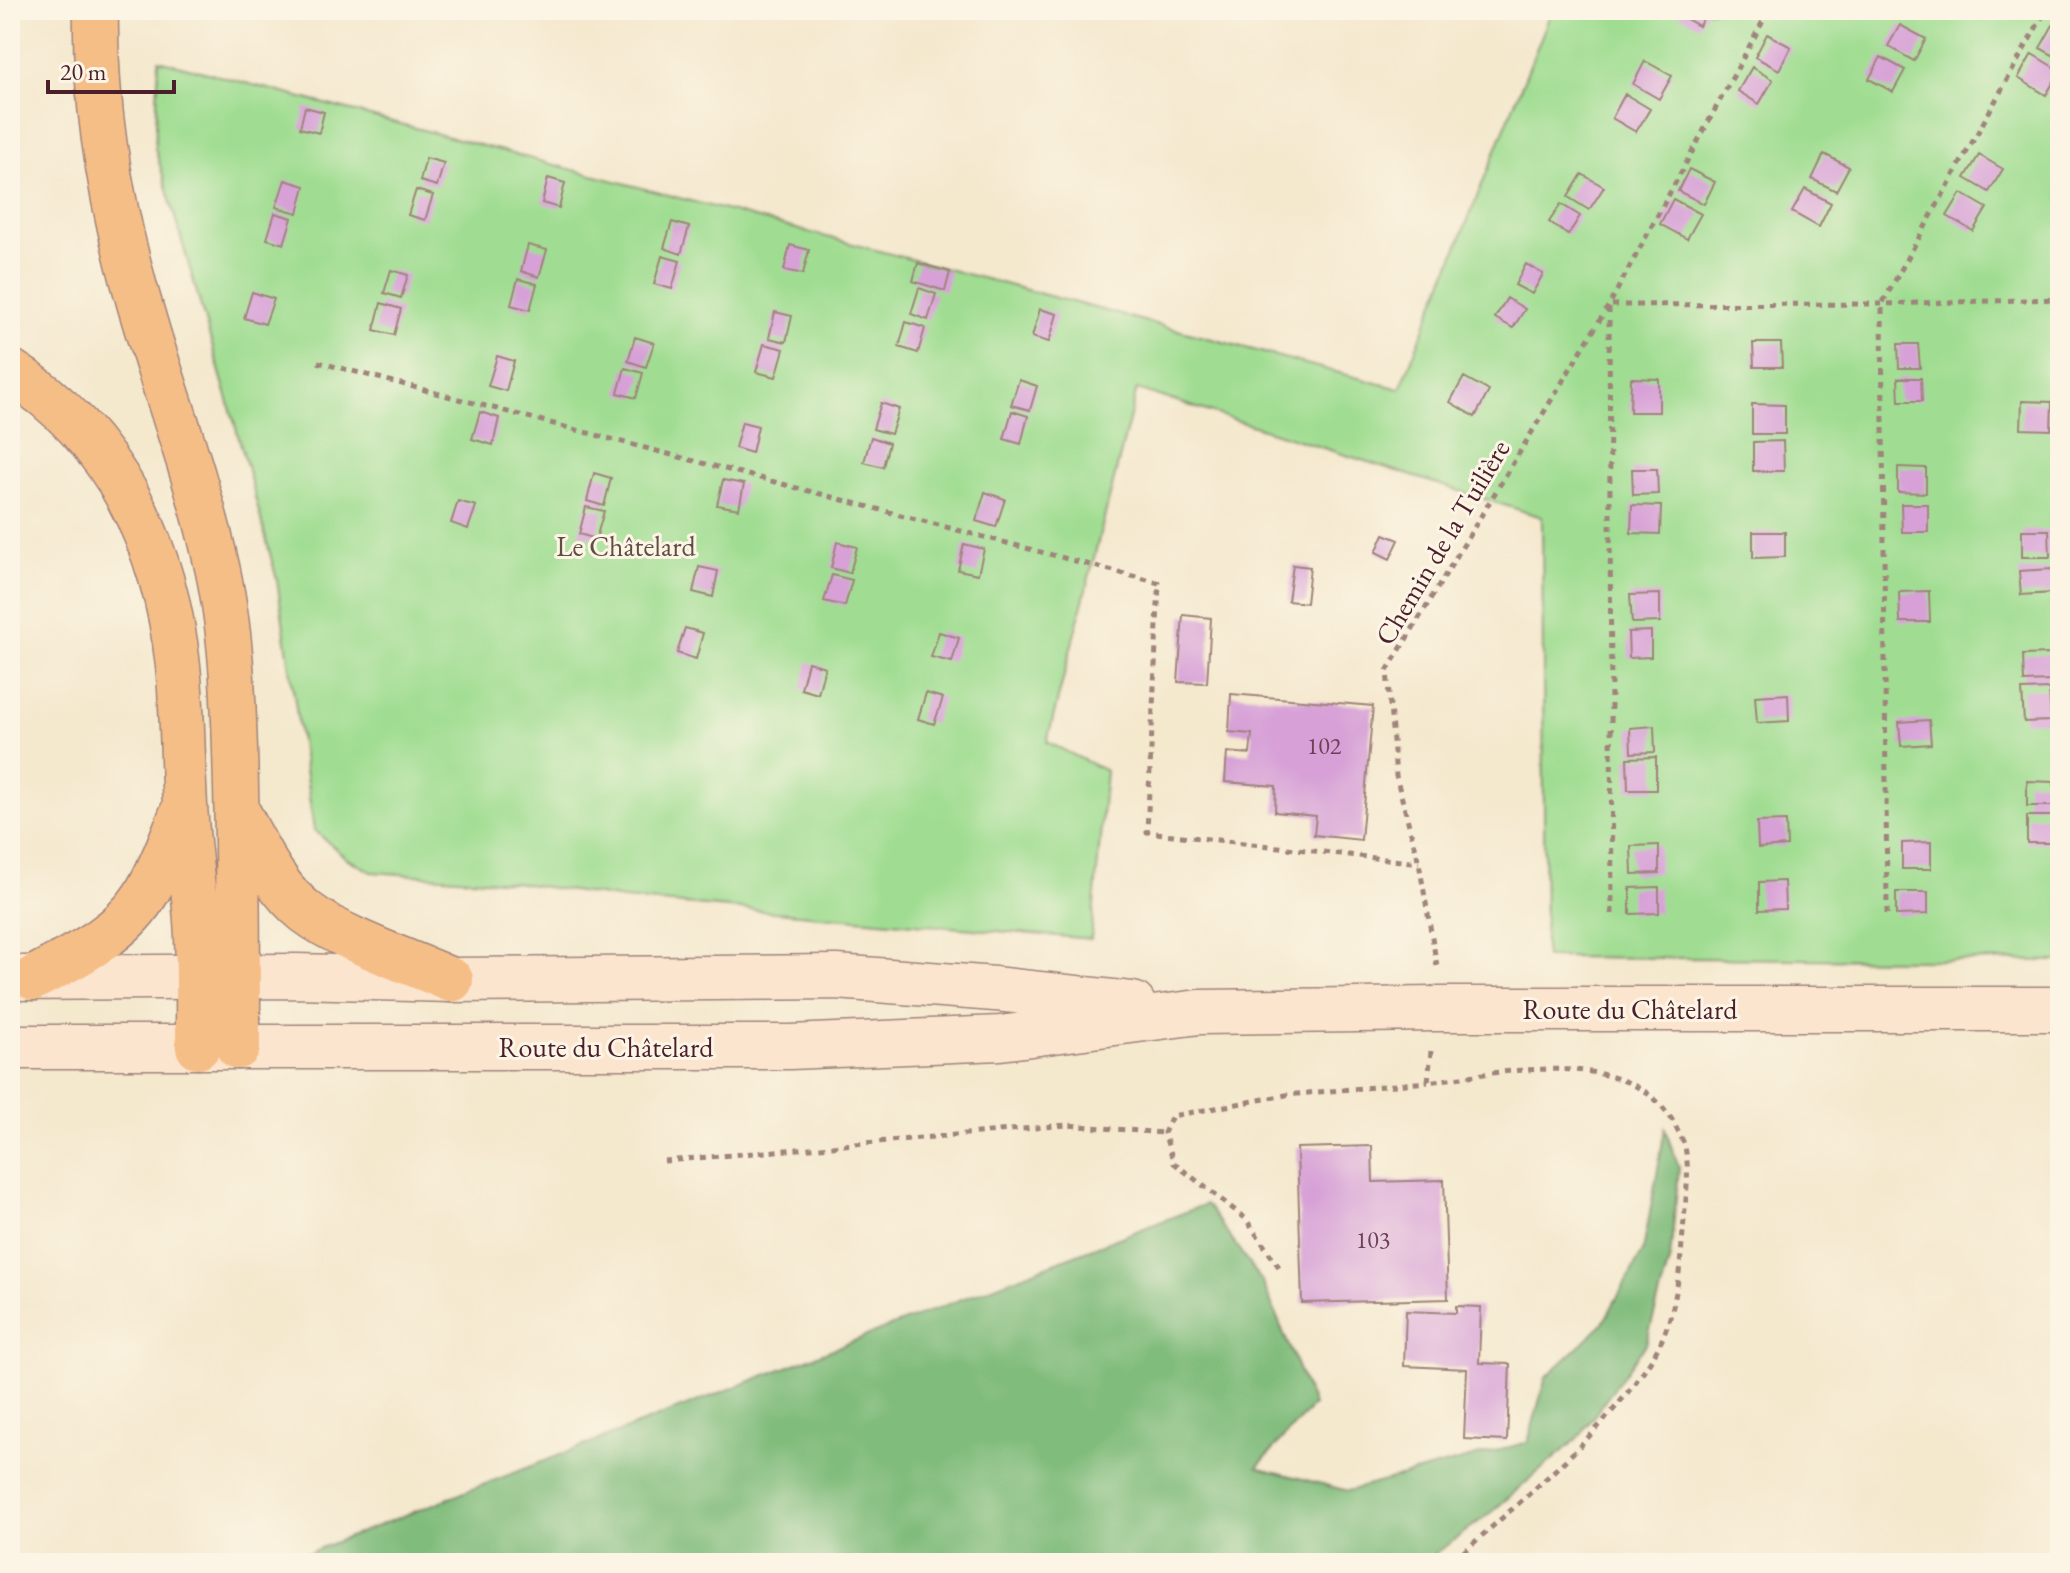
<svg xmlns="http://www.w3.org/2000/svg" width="2070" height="1573" font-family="'EB Garamond',serif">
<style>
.green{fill:#a0dd92;stroke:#757e5e;stroke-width:2}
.forest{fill:#80bc7c;stroke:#656e54;stroke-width:2}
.building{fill:#d7a1d7}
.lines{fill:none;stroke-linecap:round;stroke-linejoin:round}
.secondary-casing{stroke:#9f847c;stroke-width:47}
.highway-casing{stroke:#9f847c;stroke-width:47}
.path{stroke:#9f847c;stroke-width:5;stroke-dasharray:6 6;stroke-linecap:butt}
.secondary{stroke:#fbe5cf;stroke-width:44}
.highway{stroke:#f6be87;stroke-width:44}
.labels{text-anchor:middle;stroke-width:6;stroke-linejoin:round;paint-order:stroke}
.number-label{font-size:24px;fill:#6d4056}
.street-label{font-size:28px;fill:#4a1f2b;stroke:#fcf5e5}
.park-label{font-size:28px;fill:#604e45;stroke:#fcf5e5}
</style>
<rect width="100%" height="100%" fill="#fcf5e5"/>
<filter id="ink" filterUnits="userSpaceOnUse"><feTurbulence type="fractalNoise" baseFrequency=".0125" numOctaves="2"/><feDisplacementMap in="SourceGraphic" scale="16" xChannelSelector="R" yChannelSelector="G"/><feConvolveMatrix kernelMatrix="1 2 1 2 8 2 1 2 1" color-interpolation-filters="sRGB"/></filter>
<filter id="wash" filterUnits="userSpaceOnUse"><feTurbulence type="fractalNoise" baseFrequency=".006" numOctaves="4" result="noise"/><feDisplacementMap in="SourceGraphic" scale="32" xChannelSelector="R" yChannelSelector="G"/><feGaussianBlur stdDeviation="1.8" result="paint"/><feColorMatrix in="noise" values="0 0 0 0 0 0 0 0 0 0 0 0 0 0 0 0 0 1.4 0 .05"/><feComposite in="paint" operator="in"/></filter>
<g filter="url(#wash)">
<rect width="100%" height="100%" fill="#f4e8cd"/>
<path class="green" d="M1552,10H2060V961L1545,957L1542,517L1137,389L1047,742L1106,771L1091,939L624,899L513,882L372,872L346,858L314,830L277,580L245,459L155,148L159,60L1400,389Z"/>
<path class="forest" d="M1665,1129L1679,1168L1670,1258L1646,1344L1578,1438L1488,1515L1423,1563H282L1206,1204L1263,1283L1313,1405L1257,1467L1348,1491L1528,1442L1546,1377L1602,1325L1643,1251Z"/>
<g id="blocks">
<path class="building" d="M1671,10H1707L1699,26Z
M1900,25L1926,39L1914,61L1888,46Z
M2053,25L2060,29V59L2040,48Z
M1767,34L1791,47L1779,70L1755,57Z
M2032,54L2060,71L2046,95L2018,78Z
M1881,57L1905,70L1893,92L1869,79Z
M1645,61L1672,76L1659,99L1633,84Z
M1752,67L1773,80L1759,104L1738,91Z
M1625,94L1650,109L1636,132L1612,118Z
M305,107L324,112L319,133L300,128Z
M1824,154L1849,167L1836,191L1812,179Z
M1979,155L2003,169L1989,192L1965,178Z
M426,158L444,163L437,186L420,181Z
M1689,169L1715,182L1704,204L1678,191Z
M1582,174L1604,187L1589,210L1568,197Z
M548,178L565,183L559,208L542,203Z
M285,180L305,186L298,213L276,207Z
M1805,189L1831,203L1819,227L1792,212Z
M416,190L433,195L425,220L408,215Z
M1961,193L1987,208L1973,231L1947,216Z
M1673,199L1701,214L1687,239L1660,224Z
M1561,204L1580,216L1568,235L1549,222Z
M275,213L292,218L284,244L267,239Z
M672,222L689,227L681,254L664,248Z
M528,245L547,250L539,277L521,271Z
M790,245L809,250L803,274L784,270Z
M662,256L680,261L672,289L654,284Z
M918,263L950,272L945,291L913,281Z
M1526,264L1543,274L1532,294L1515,285Z
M391,270L408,275L401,298L384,293Z
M518,279L537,284L530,310L511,305Z
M919,288L936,294L928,320L911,314Z
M252,292L274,299L265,324L244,318Z
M1507,298L1525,309L1513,328L1495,318Z
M381,303L401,309L394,335L374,330Z
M1040,309L1057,314L1049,342L1032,337Z
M775,312L792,316L786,342L769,338Z
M906,322L925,328L918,353L899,347Z
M635,337L654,343L646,367L628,361Z
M1753,343H1781L1782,367H1754Z
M764,344L784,349L776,377L756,372Z
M1898,344H1918L1920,368H1899Z
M497,356L514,361L506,391L488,386Z
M625,368L643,373L636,398L618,393Z
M1464,377L1489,391L1475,417L1450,402Z
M1631,378L1659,379V412H1630Z
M1898,378H1921L1922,401H1899Z
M1019,380L1037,386L1030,410L1011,405Z
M2022,401L2052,402L2051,430L2021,429Z
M881,403L899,409L891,434L873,429Z
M1752,404L1785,405V434H1752Z
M1012,411L1028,416L1021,444L1004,439Z
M480,412L499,418L493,445L472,439Z
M742,422L758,426L752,453L735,448Z
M871,437L889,443L883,467L864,462Z
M1783,441L1784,471H1753V442Z
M1898,467L1926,468V493L1898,492Z
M1632,469H1657L1658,494L1633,495Z
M594,473L611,478L604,506L587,501Z
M723,480L744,484L739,509L717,505Z
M985,492L1005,499L996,527L976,521Z
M458,501L476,506L468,529L451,523Z
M1901,504H1928V532H1902Z
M1632,505L1661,506L1660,534L1631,533Z
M586,507L604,511L596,539L579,534Z
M2022,530H2049L2050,557H2022Z
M1753,532H1785V557L1753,558Z
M1384,534L1399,540L1390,559L1376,552Z
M837,542L857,547L850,573L831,568Z
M964,544L984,549L978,574L958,570Z
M1293,565L1310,567L1306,603L1288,601Z
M699,567L718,571L713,597L693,592Z
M2052,569L2053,593L2021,595L2019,571Z
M832,575L852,580L845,606L824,601Z
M1929,591L1930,622H1900L1899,592Z
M1660,594V622L1632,623L1630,595Z
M1183,615L1211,618L1207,683L1178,682Z
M685,628L703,633L696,659L677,653Z
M1651,631V657L1629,658L1628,632Z
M939,632L959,638L952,662L931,657Z
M2050,654L2051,681L2024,682L2023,655Z
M808,662L825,667L818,694L801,689Z
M2049,689L2051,721L2024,722L2022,690Z
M926,693L943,698L934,724L918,719Z
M1231,694L1373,706L1361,840L1314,835L1316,816L1275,812L1276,786L1225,782L1227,752L1250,754L1252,734L1229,732Z
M1788,694L1789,721L1757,723L1755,696Z
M1929,720L1931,744L1901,746L1899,722Z
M1654,726L1655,752L1631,753L1630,728Z
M1656,757V790H1628L1627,758Z
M2027,781L2054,782V806H2027Z
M2027,816H2056V843H2027Z
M1786,821L1787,846L1758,848L1757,822Z
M1931,842V869H1902V843Z
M1659,845V873L1632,874L1631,846Z
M1784,881L1785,909L1759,910V882Z
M1659,887V913L1630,914V888Z
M1896,892H1928V914L1896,915Z
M1372,1146L1373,1182L1444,1180L1448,1299L1302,1303L1297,1148Z
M1456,1306L1481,1307L1479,1363L1510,1364L1507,1441L1464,1439L1467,1369L1404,1366L1406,1311L1456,1313Z"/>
</g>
</g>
<g filter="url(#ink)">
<use href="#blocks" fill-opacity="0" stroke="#9f847c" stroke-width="2"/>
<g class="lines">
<defs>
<path id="secondary" d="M10,978L296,976L451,980L837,977L995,989L1133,1004
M10,1047H790L1000,1038L1199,1012L1436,1009H2060"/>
<path id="highway" d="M96,10C94,116 115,225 146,326C169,403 197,479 215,558C233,633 234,710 236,787C238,873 238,960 238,1047
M10,371C115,436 165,546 178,666C183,712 182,758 185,805C187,843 193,881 196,920C199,962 198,1005 198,1047
M240,816C258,849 275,888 306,912C341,939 408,961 451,980
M34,978C73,957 119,936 144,897C161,870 171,839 183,811"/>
</defs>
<use href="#secondary" class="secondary-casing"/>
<use href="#highway" class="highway-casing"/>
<path class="path" d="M318,362L1159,583L1147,832L1419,863
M1612,914L1609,305L1882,304L2060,299
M1887,914L1882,304L2046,10
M1437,966L1419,863L1396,776L1387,671L1609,305L1769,10
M1431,1051L1428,1082C1501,1072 1632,1044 1675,1125C1678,1133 1683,1139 1685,1147C1690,1171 1686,1196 1684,1220C1680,1266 1678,1314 1654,1355C1605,1434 1520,1501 1451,1563
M664,1161L1067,1125L1164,1133
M1279,1267L1245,1218L1174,1163L1164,1133L1172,1116L1286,1095L1428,1082"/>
<use href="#secondary" class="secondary"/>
<use href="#highway" class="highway"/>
</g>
</g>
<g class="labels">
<g class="number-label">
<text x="1324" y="754">102</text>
<text x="1373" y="1248">103</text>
</g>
<g class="street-label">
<text transform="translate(1442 542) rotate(-59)" y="10">Chemin de la Tuilière</text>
<text x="1630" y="1019">Route du Châtelard</text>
<text x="606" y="1057">Route du Châtelard</text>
</g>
<g class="park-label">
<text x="626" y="556">Le Châtelard</text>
</g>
</g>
<rect width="2070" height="1573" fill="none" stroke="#fcf5e5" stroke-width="40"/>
<path d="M48 80v12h126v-12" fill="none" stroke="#4a1f2b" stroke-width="4"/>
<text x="60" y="80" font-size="24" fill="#4a1f2b" stroke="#fcf5e5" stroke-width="6" paint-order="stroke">20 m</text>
</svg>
